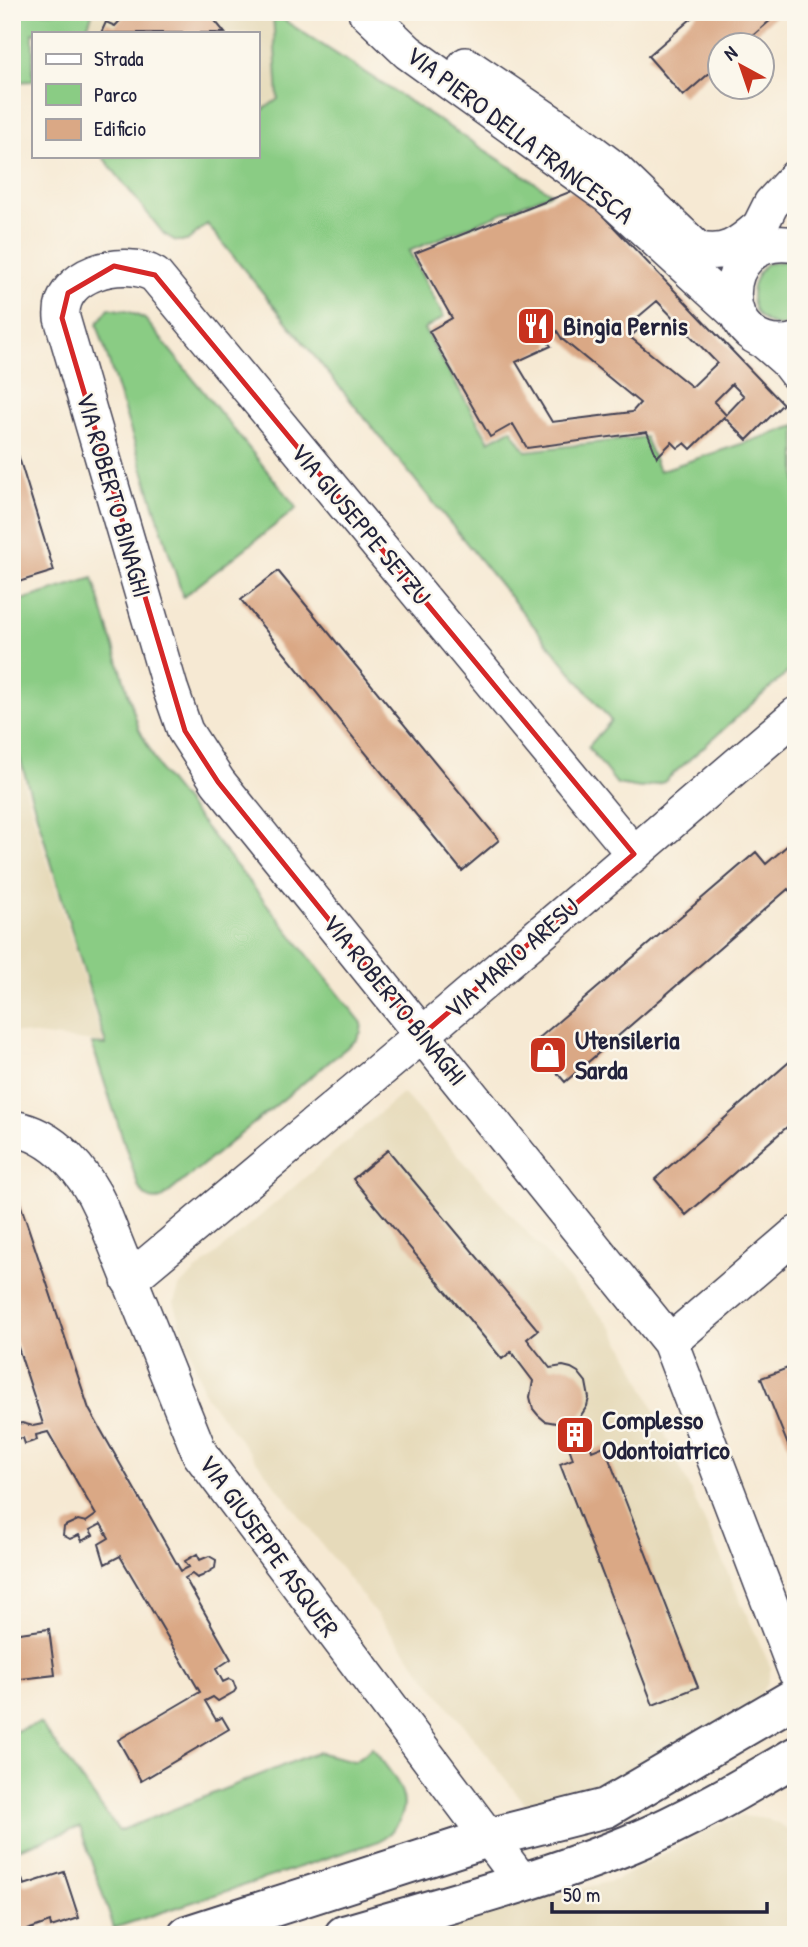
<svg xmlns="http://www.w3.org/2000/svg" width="808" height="1947" font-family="'Patrick Hand',sans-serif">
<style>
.built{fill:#e6daba}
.green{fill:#8acc84;stroke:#567760;stroke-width:2}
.building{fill:#daa885;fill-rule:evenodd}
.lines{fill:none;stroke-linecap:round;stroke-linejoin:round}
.minor-casing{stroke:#424052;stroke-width:38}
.tertiary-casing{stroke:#424052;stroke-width:42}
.minor{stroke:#fff;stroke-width:35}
.tertiary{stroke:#fff;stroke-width:38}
.marked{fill:none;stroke:#d62828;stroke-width:5;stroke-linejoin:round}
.labels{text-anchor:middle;stroke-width:5;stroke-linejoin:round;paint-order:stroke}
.street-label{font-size:26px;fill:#22223b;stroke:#fbf7ec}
.poi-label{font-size:26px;font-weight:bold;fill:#22223b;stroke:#fbf7ec;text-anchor:start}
</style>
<rect width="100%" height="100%" fill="#fbf7ec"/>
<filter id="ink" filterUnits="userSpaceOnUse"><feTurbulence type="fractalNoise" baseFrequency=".0143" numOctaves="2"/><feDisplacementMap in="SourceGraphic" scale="14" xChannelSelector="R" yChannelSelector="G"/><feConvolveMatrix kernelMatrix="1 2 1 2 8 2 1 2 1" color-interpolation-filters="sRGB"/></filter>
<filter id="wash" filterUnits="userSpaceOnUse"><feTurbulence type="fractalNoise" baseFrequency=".00686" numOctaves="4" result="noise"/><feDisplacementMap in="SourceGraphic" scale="28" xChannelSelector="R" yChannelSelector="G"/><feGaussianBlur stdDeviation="1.57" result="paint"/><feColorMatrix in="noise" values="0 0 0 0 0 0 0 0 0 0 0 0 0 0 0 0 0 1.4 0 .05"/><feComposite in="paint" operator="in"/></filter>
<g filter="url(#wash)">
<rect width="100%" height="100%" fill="#f6e9d3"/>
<path class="built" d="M93,12L273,13L278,99L257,114V33H85Z
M12,745L103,1043L12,1032Z
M403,1093L613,1329L635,1368L771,1668L767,1685L754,1702L568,1804L532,1813L205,1395L174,1302L180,1285Z
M742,1816L767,1819L790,1830L796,1838V1935H392L616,1880L717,1825Z"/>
<path class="green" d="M12,12H93L85,33H33V81L12,82Z
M273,13L551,193L409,251L444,317L424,329L489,441L511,429L526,451L645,437L659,471L796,426V665L664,782L641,788L617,784L588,747L611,721L207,224L187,241H176L164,234L102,156H154L169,161L199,156H257V114L278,99Z
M796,259V325C790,325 784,326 779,326C745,321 746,282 766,264Z
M109,308L130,312L145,319L297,508L183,597L97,324Z
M93,578L139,729L162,773L362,1023L361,1032L356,1040L161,1199C150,1202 145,1197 139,1188L92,1044L106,1045L12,732V603Z
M40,1723L119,1831L317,1752L354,1761L372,1748C397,1781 424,1806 382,1840L114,1928L80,1827L12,1851V1732Z"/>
<g id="blocks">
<path class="building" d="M128,12H208L225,33H101L106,22L115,26Z
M699,12H780L741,46H720V64L683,96L648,56Z
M572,191L583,195L783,404L747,440L724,417L691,449L685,443L678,448L672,442L657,457L647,432L527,448L513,424L490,437L429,331L452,318L415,253ZM657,301L717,363L692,387L630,337L638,330L631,323ZM557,331L562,339L640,403L632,412L552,422L516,362L551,346L545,338ZM732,384L744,396L726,415L714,402Z
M12,435L54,571L12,584Z
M278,571L499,840L462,871L241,600Z
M796,838V898L788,889L565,1082L532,1044L756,852L766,864Z
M796,1056V1119L686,1215L655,1179Z
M388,1150L538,1330L527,1339L550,1368L563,1366L571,1368L578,1372L586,1382L589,1398L587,1406L580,1417L592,1451L604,1446L698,1687L653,1705L560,1464L573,1459L561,1424L545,1421L538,1415L533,1409L530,1397L533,1381L511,1352L502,1359L353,1179Z
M19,1200L89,1409L181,1571L189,1567L185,1561L197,1554L200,1560L209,1556L216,1560L215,1568L202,1576L197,1578L192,1574L185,1578L231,1659L216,1669L223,1682L229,1679L233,1681L236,1689L234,1692L218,1701L213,1697L205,1701L216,1720L222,1717L229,1729L141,1781L118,1740L200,1692L120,1556L105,1564L99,1544L109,1538L101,1524L90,1530L93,1535L82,1541L79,1535L70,1539L63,1535L64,1527L67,1525L78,1520L86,1522L96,1515L48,1432L36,1435L37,1440L25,1444L23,1438L12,1439V1425L22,1423L33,1426L43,1424L12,1329V1202Z
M796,1365V1465L761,1378Z
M49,1629L55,1675L12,1680V1634Z
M64,1872L79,1918L51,1927L50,1922L12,1935V1882L22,1879L24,1885Z"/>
</g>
</g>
<g filter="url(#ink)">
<use href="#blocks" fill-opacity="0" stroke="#424052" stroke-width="2"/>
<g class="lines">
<defs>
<path id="minor" d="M366,12L408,52L608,196L737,314
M466,65L568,134L613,168L697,249C724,257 740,244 759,227
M796,245C710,230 715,361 796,341
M750,246L771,204L796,177
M763,340L786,360L796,373
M634,854L155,275C123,256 58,274 62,318L170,688L185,731L218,782L670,1342L796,1672
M12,1128C55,1135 85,1172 102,1210L200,1454L522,1882
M129,1280L422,1035L796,715
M670,1342L796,1234"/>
<path id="tertiary" d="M187,1935L488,1838L606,1808L796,1697
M344,1935C438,1907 540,1881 630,1844C688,1820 742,1788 796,1756"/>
</defs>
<use href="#minor" class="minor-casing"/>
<use href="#tertiary" class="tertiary-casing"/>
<use href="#minor" class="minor"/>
<use href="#tertiary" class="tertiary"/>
</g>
</g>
<path class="marked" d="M114,266L155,275L634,854L422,1035L218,782L185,731L62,318L68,293Z"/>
<defs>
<symbol id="restaurant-square" viewBox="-11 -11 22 22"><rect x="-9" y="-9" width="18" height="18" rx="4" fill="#c8321e" stroke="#fbf7ec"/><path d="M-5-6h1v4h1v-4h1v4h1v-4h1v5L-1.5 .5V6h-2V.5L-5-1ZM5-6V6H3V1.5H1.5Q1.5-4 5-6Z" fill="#fff"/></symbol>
<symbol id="shop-square" viewBox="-11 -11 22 22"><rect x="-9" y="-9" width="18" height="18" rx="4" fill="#c8321e" stroke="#fbf7ec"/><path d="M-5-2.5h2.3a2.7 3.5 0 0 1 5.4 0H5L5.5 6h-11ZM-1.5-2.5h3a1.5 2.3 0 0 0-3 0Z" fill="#fff"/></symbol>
<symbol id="building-square" viewBox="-11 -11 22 22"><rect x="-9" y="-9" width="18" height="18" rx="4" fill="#c8321e" stroke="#fbf7ec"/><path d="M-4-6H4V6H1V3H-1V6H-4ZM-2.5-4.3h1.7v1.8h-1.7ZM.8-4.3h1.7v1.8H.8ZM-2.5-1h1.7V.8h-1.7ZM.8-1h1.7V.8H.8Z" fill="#fff"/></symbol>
</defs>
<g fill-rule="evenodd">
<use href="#restaurant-square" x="514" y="304" width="44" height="44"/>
<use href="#shop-square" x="526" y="1033" width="44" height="44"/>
<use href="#building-square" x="553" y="1413" width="44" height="44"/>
</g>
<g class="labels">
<g class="street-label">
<text transform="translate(520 135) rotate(37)" y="9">VIA PIERO DELLA FRANCESCA</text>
<text transform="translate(114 495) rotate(74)" y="9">VIA ROBERTO BINAGHI</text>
<text transform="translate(361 524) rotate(50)" y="9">VIA GIUSEPPE SETZU</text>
<text transform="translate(512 958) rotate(-41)" y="9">VIA MARIO ARESU</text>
<text transform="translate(395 1000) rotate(51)" y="9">VIA ROBERTO BINAGHI</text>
<text transform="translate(269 1546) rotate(54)" y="9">VIA GIUSEPPE ASQUER</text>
</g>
<g class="poi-label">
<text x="563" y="335">Bingia Pernis</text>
<text x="575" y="1049">Utensileria<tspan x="575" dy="30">Sarda</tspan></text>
<text x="602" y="1429">Complesso<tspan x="602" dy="30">Odontoiatrico</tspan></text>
</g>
</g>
<rect width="808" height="1947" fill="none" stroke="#fbf7ec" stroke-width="42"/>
<rect x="32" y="32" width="228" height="126" fill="#fbf7ec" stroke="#a4a2a5" stroke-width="2"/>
<rect x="46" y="54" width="35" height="10" fill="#ffffff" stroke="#a4a2a5" stroke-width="2"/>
<text x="94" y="66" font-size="21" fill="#22223b">Strada</text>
<rect x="46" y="84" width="35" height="21" fill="#8acc84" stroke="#a4a2a5" stroke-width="2"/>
<text x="94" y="102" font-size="21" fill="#22223b">Parco</text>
<rect x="46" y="119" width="35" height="21" fill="#daa885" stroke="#a4a2a5" stroke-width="2"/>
<text x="94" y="136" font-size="21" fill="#22223b">Edificio</text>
<g transform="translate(741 66) rotate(320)"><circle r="33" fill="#fbf7ec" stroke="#a4a2a5" stroke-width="2"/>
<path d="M0-5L12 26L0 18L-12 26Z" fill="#c8321e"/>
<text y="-10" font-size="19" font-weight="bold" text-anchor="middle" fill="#22223b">N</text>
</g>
<path d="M552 1902v10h215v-10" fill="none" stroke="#22223b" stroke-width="3.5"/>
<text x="563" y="1902" font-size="21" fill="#22223b" stroke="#fbf7ec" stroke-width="5" paint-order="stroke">50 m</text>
</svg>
